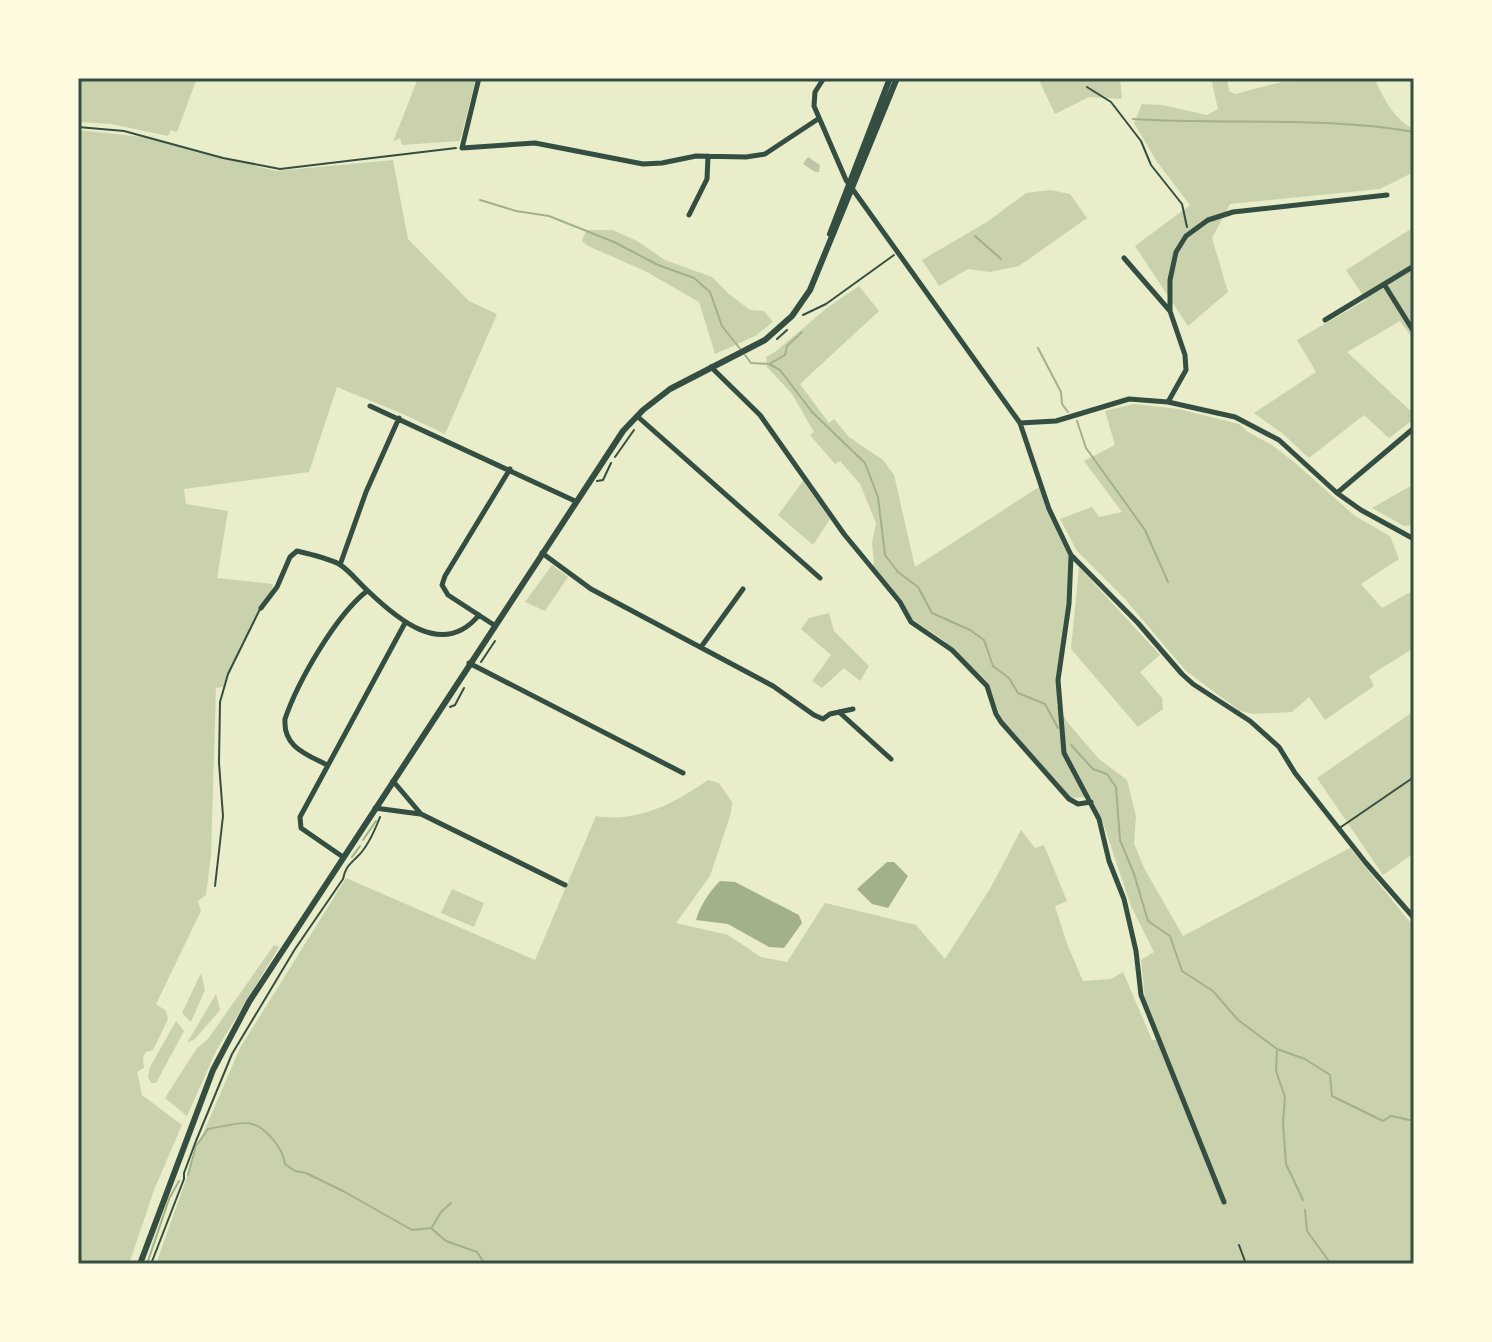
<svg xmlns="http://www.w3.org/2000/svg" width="1492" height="1342" font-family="Manrope,sans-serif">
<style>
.green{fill:#cad2ad}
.water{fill:#a3b18a}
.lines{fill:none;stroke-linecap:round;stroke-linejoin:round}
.stream{stroke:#a3b18a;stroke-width:2}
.building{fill:#bcc5a7}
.path{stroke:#344e41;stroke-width:2}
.service{stroke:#344e41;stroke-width:2}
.minor{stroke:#344e41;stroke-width:5}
.secondary{stroke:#344e41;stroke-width:6}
.neatline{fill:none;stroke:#344e41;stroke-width:3}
</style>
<rect width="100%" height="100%" fill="#e9edc9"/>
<path class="green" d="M78,78H197L177,132L171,130L168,136L111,124L78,122Z
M418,78H476L460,141L402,145L400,138L393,142Z
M1038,78H1120L1122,99L1089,97L1055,114Z
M1211,78H1227L1229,91L1235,94L1282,82L1314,81V78H1374C1383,97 1394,120 1414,129V172L1380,189L1230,204L1212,238L1228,292L1188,326L1135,246L1190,205L1157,162L1134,123L1142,104L1162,105L1207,115L1218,109Z
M78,130L143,137L276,171L393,160L408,239L469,301L497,314L445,434L403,414L337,387L309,472L184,489L186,504L228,511L217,578L273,584L270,597L261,608L223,687L216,688L211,855L206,895L198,901L201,911L156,1004L166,1011L168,1019L153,1050L146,1052L143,1057L144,1068L137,1072L142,1095L182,1125L154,1190L129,1264H78Z
M1050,190L1070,194L1087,218L1019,266L990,272L968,269L939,286L922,260L987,222L1026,193Z
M1414,227V340L1400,321L1347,352L1414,414V419L1389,438L1364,415L1309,458L1283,434L1254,413L1316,372L1297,340L1366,300L1346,270Z
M586,230H613L637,241L665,260L712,277L729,294L750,310L764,311L773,322L755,336L715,354L699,302L645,271L588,246L582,241Z
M859,286L879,311L800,384L829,423L834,419L849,437L883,460L894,475L915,567L1042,485L1071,555L1070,580L1060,668L1061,703L1056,704L1068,723L1099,759L1127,780L1136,816L1134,843L1144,868L1183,936L1350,848L1414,927V1264H156L199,1143L240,1048L346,878L535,960L596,816C638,823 675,803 708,780L719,783L732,802L731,813L710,876L676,923L728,935L761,957L787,962L825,903L916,925L945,959L991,887L1021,830L1035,848L1044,845L1067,901L1055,906L1067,944L1083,981L1111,979L1123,972L1152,1040H1161L1145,999L1141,960L1154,952L1131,906L1101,817L1091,797L1070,798L1001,718L988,683L942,639L913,620L902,600L872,565L874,563L872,543L876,523L860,484L840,461L835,464L810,435L814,432L792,394L767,367L766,357L775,352L828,307Z
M1134,404L1179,409L1239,424L1248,432L1272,445L1294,462L1355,516L1390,536L1399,559L1361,584L1382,608L1414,590V648L1369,676L1374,686L1325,720L1309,697L1292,712L1254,714L1240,711L1186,671L1125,599L1077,551L1060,519L1092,507L1099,517L1122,512L1084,461L1115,445L1105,411Z
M803,481L830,519L813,545L778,515Z
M1414,484V525L1404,526L1372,508Z
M552,565L568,577L545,611L525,602Z
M1079,567L1160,655L1140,672L1162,698L1163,709L1138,727L1071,649Z
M829,613L834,631L869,666L860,681L844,668L822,688L812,681L831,655L801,629L809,618Z
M1414,711V853L1383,875L1317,778Z
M452,889L484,903L474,927L441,913Z
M274,945L279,947L217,1049L187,1116L165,1098L197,1048L208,1039Z
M201,973L205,990L191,1022L182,1013Z
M216,994L220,1010L195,1039L187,1043Z
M176,1021L184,1031L156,1083H151L148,1077L150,1067Z"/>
<path class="water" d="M887,862H894L908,876L888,908L872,904L857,889Z
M720,881L735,882L799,915L802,923L784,948L769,947L728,924L696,920C700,906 709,892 720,881Z"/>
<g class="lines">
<path class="stream" d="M1133,119C1226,125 1322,116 1414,132
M480,200L516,211L549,216L614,242L658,265L694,278L710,292L722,326L741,350
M975,236L1001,259
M1038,348L1061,392L1062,404L1068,412
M745,355L751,363L769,364L780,370L812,412L865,463L878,497L885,555L898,572L918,587L932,613L970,630L984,640L993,666L1009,678L1018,693L1045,704L1058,728
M771,363L785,355L787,346L802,332
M1077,421L1086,448L1145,530L1168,582
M1071,745L1093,769L1107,774L1116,787L1120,840L1134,874L1148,921L1170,936L1182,971L1213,991L1238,1020L1277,1049L1305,1059L1330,1075L1332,1096L1383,1121L1391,1116L1414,1121
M363,840L376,821
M352,857L360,846
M1277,1050L1276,1071L1285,1097L1283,1123L1286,1164L1303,1200
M188,1175L196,1146L208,1129C213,1128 244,1122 247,1123C264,1124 283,1148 285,1164L295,1171L306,1173L343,1191L412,1230L431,1228L446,1241L477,1252L485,1264
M1305,1210L1307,1231L1331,1264
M432,1227L441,1212L451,1203
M147,1264L169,1199L179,1181"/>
</g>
<path class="building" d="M808,157L820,165L819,172H815L803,164Z"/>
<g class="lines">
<path class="path" d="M1087,87L1111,102L1141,141L1151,165L1182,204L1187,227
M78,127L124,131L223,158L280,169L456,148
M803,315L826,304L894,255
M777,339L787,330
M615,457L634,430
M597,481L603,480L611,463
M481,662L495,641
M450,707L455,705L464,688
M1239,1245L1246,1264
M151,1264L184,1179V1173L196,1141L232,1054L295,949L343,879C345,868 349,865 357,857C367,848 375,830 380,817"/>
<path class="service" d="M1341,827L1414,777
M215,886L223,816L219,763L220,702L228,674L260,609"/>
<path class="minor" d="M479,78L462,148L535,143L643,164L662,163L696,156L746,157L765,154L818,119
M824,78L815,92L814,106L846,180L1020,423L1049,509L1071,555L1138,623L1182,674L1193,684L1250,721L1279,747L1295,773L1366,863L1414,918
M689,215L707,179L708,156
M1124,258L1170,311L1185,355L1186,370L1168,402
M1384,284L1414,332
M1170,311V280L1176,252L1186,236L1208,220L1233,212L1387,195
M1325,320L1414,266
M711,367L760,415L844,534L900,602L911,622L952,650L987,686L996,714L1001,722L1069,799L1078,804L1091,802
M370,406L575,501
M637,416L820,578
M1020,423L1056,421L1129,399L1168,402L1235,417L1279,440L1337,493L1361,510L1414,539
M1337,493L1414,428
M542,553L591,589L773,686L814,715L823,719L830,714L853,709
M1071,556L1069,604L1058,680L1064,753L1099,819L1109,861L1124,899L1136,951L1141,995L1224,1202
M340,565L366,492L399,418
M261,608L277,587L290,557L297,551C310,554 327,558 339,564C349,570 358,582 367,590C397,619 443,659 479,615
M494,625L448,595L442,585L445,576L510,469
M701,647L743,589
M469,663L683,773
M839,712L891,759
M327,765C306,754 283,747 285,719C298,681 336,615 367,591
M393,781L421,814L565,885
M375,808L420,814
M343,857L301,828L300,817L405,623"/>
<path class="secondary" d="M830,234L890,78
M140,1264L213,1070L249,1002L623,431L643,410L670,389L765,340L792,316L810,290L897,78"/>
</g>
<rect width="1492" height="1342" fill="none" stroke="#fefae0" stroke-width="160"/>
<rect x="80" y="80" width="1332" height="1182" class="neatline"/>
</svg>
